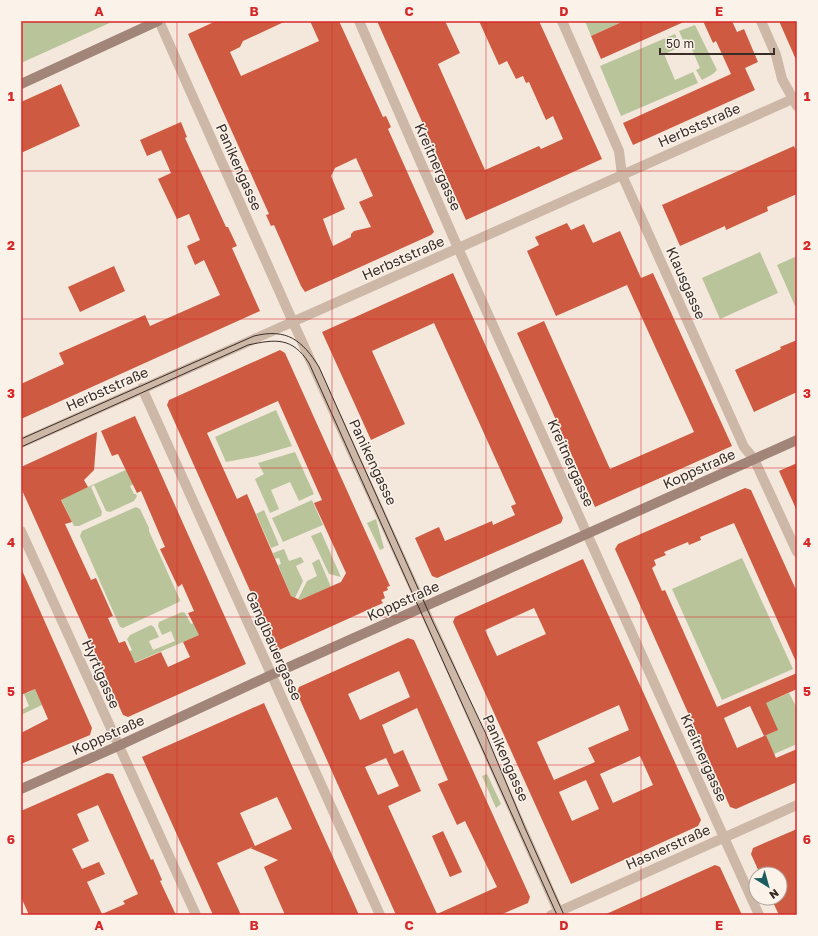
<svg xmlns="http://www.w3.org/2000/svg" width="818" height="936" font-family="'Golos Text',sans-serif">
<style>
.green{fill:#b9c49b}
.building{fill:#ce5b41;fill-rule:evenodd}
.lines{fill:none;stroke-linecap:round;stroke-linejoin:round}
.street{stroke:#cdb7a7;stroke-width:10}
.secondary{stroke:#a18578;stroke-width:10}
.tram{stroke:#392d28;stroke-width:1}
.grid{fill:none;stroke:#d62828;stroke-width:1;stroke-opacity:0.55}
.labels{text-anchor:middle;stroke-width:3;stroke-linejoin:round;paint-order:stroke}
.street-label{font-size:14px;fill:#392d28;stroke:#fbf2ea}
.neatline{fill:none;stroke:#d62828;stroke-width:1.5}
.grid-label{font-size:13px;text-anchor:middle;font-weight:bold;fill:#d62828}
</style>
<rect width="100%" height="100%" fill="#f4e8dd"/>
<path class="green" d="M21,21H114L21,63Z
M585,21H624L591,36Z
M695,25L717,70L713,74L702,80L696,70L700,68L690,45L686,47L679,31Z
M675,34L681,47L664,54L675,80L693,72L698,83L621,116L600,66Z
M760,252L778,293L720,319L702,278Z
M797,256V305L795,306L777,265Z
M276,410L292,446L257,456L226,462L215,437Z
M295,452L314,494L299,501L290,482L271,490L279,509L270,513L255,479L264,474L258,463Z
M130,468L137,483L130,486L134,494H136L137,496L134,501L110,512L106,511L94,485L91,487L102,512L101,516L79,526H74L61,499Z
M312,500L323,525L283,542L272,518Z
M136,507L140,509L149,528V531L180,600L179,602L123,628L120,627L80,536L82,531Z
M264,510L279,545L271,548L256,514Z
M376,519L384,548L380,550L367,523Z
M321,532L341,577L329,574L311,536Z
M284,549L289,561L301,557L304,562L296,566L303,581L295,598L291,596L278,565L281,564L279,558L275,559L273,553Z
M742,558L793,669L722,700L672,589Z
M319,559L331,587L300,600L298,599L307,581L317,576L312,563Z
M182,612L185,613L191,624L196,622L202,634L129,665L124,654L132,650L127,639L130,635L151,625L154,627L159,637L149,641L153,650L175,641L171,631L162,635L158,626L159,622Z
M21,679L27,693L35,689L42,705L21,715V710L29,706L24,694Z
M789,693L797,708V744L774,754L766,735V703Z
M487,774L501,804L496,808L482,776Z"/>
<path class="building" d="M216,21H286L243,41L240,47L230,52L241,76L319,41L310,21H339L383,117L386,116L391,127L388,129L434,232L431,235L305,292L301,286L274,225L271,226L266,215L269,214L188,34ZM356,158L373,196L359,202L371,227L354,231L351,234V237L333,246L323,219L345,209L331,176L335,168Z
M377,21H445L460,53L438,64L485,170L539,146L541,149L563,139L553,116L546,120L529,82L526,83L523,76L516,79L507,61L499,65L479,21H539L602,159L466,220Z
M624,21H686L601,59L591,36Z
M703,21H732L737,32L744,29L758,62L745,68L755,90L633,145L623,123L731,74L716,41L713,43Z
M779,21H797V62Z
M61,84L80,126L21,153V102Z
M181,122L187,137L185,138L226,227H228L237,246L232,248L260,311L21,419V384L64,364L59,353L145,315L150,326L220,295L204,260L195,265L187,246L200,240L189,214L177,219L158,179L171,173L161,150L147,156L140,140Z
M794,146L797,153V194L767,207L768,211L726,230L725,226L680,246L662,205Z
M567,223L571,230L584,224L593,243L620,231L641,278L653,273L732,446L595,507L517,333L544,321L610,469L694,432L627,285L556,316L527,251L539,245L535,237Z
M114,266L125,291L80,312L68,287Z
M453,273L563,518L561,523L437,578L432,576L415,538L439,527L445,541L492,521L493,525L515,515L511,506L516,504L434,323L372,351L405,424L371,440L322,332Z
M797,340V392L754,412L735,370L781,349L780,347Z
M280,350L285,353L390,586L387,587L388,590L383,592L385,598L381,600L383,603L277,651L167,405L169,400ZM278,401L322,500L314,503L346,573L341,582L300,600L291,596L247,494L237,499L207,433Z
M135,416L246,664L128,717L123,715L21,488V467L97,432L94,470L84,480L88,487L61,500L72,522L65,524L91,580L96,578L113,616L108,618L119,643L125,641L135,663L161,652L168,667L190,657L183,642L199,635L188,613L194,611L182,584L178,587L160,549L165,547L141,491L137,493L118,454L112,456L101,431Z
M797,463V511L779,471Z
M745,488L751,490L797,592V664L734,523L700,537L701,540L689,545L688,542L664,552L666,555L654,560L656,565L652,568L662,591L665,590L717,707L797,673V689L766,703L778,730L764,736L750,706L724,718L737,748L766,735L776,758L797,749V782L736,809L730,807L615,549L618,544Z
M583,559L701,820L698,826L571,884L453,622L455,617ZM534,608L546,634L497,656L485,630ZM619,705L629,730L588,748L595,762L554,780L537,742ZM640,756L653,785L613,803L600,774ZM586,780L599,809L572,821L559,792Z
M21,568L92,728L90,735L21,764V733L48,719L35,689L21,695Z
M408,638L414,640L530,897L528,903L500,915H396L297,693L299,687ZM399,671L410,697L360,720L348,694ZM417,708L448,780L438,784L457,825L465,821L497,887L437,914L388,806L421,791L403,750L394,754L382,725ZM386,758L399,786L378,795L365,767Z
M264,703L301,786L359,915H285L264,867L278,860L250,848L255,846L217,863L241,915H213L209,906L142,757ZM277,797L292,829L255,846L240,813Z
M107,773L113,774L151,860L153,859L162,880L160,881L176,915H29L21,897V811ZM98,805L138,894L123,901L125,904L102,914L87,882L105,874L99,862L82,869L72,849L89,841L77,814Z
M797,829V915H779L771,898H780V874H760L751,854L753,848Z
M443,831L462,872L450,877L432,836Z
M715,865L720,867L742,915H604Z"/>
<g class="lines">
<path class="street" d="M159,21L293,322L447,660L560,915
M359,21L458,248L759,915
M562,21L619,151L622,175L744,447L754,459L797,552
M761,21L776,55L782,79L797,106
M142,388L380,915
M21,443L797,97
M21,531L196,915
M551,915L797,805"/>
<path class="secondary" d="M21,84L158,21
M21,789L118,746L271,675L797,440"/>
<path class="tram" d="M21,439L254,336C287,328 302,340 319,367L433,622L485,732L525,828L564,915
M21,447L248,345C276,339 292,337 309,363L557,915"/>
</g>
<path class="grid" d="M177,21V915M332,21V915M486,21V915M641,21V915M21,171H797M21,319H797M21,468H797M21,617H797M21,765H797"/>
<g class="labels">
<g class="street-label">
<text transform="translate(699 125) rotate(-24)" y="5">Herbststraße</text>
<text transform="translate(239 167) rotate(66)" y="5">Panikengasse</text>
<text transform="translate(438 167) rotate(66)" y="5">Kreitnergasse</text>
<text transform="translate(403 258) rotate(-24)" y="5">Herbststraße</text>
<text transform="translate(686 283) rotate(66)" y="5">Klausgasse</text>
<text transform="translate(107 389) rotate(-24)" y="5">Herbststraße</text>
<text transform="translate(373 462) rotate(65)" y="5">Panikengasse</text>
<text transform="translate(571 463) rotate(66)" y="5">Kreitnergasse</text>
<text transform="translate(699 469) rotate(-24)" y="5">Koppstraße</text>
<text transform="translate(403 601) rotate(-24)" y="5">Koppstraße</text>
<text transform="translate(274 646) rotate(66)" y="5">Ganglbauergasse</text>
<text transform="translate(101 674) rotate(66)" y="5">Hyrtlgasse</text>
<text transform="translate(108 735) rotate(-24)" y="5">Koppstraße</text>
<text transform="translate(506 758) rotate(66)" y="5">Panikengasse</text>
<text transform="translate(704 758) rotate(66)" y="5">Kreitnergasse</text>
<text transform="translate(668 847) rotate(-24)" y="5">Hasnerstraße</text>
</g>
</g>
<rect width="818" height="936" fill="none" stroke="#fbf2ea" stroke-width="44"/>
<g transform="translate(768 886) rotate(143)"><circle r="19" fill="#fbf2ea" stroke="#ada39c"/>
<path d="M0-3L7 15L0 10L-7 15Z" fill="#1b5d5e"/>
<text y="-6" font-size="11" font-weight="bold" text-anchor="middle" fill="#392d28">N</text>
</g>
<path d="M660 48v6h114v-6" fill="none" stroke="#392d28" stroke-width="2"/>
<text x="666" y="48" font-size="12" fill="#392d28" stroke="#fbf2ea" stroke-width="3" paint-order="stroke">50 m</text>
<rect x="22" y="22" width="774" height="892" class="neatline"/>
<g class="grid-label">
<text x="99" y="16">A</text>
<text x="254" y="16">B</text>
<text x="409" y="16">C</text>
<text x="564" y="16">D</text>
<text x="719" y="16">E</text>
<text x="11" y="101">1</text>
<text x="807" y="101">1</text>
<text x="11" y="250">2</text>
<text x="807" y="250">2</text>
<text x="11" y="398">3</text>
<text x="807" y="398">3</text>
<text x="11" y="547">4</text>
<text x="807" y="547">4</text>
<text x="11" y="696">5</text>
<text x="807" y="696">5</text>
<text x="11" y="844">6</text>
<text x="807" y="844">6</text>
<text x="99" y="930">A</text>
<text x="254" y="930">B</text>
<text x="409" y="930">C</text>
<text x="564" y="930">D</text>
<text x="719" y="930">E</text>
</g>
</svg>
